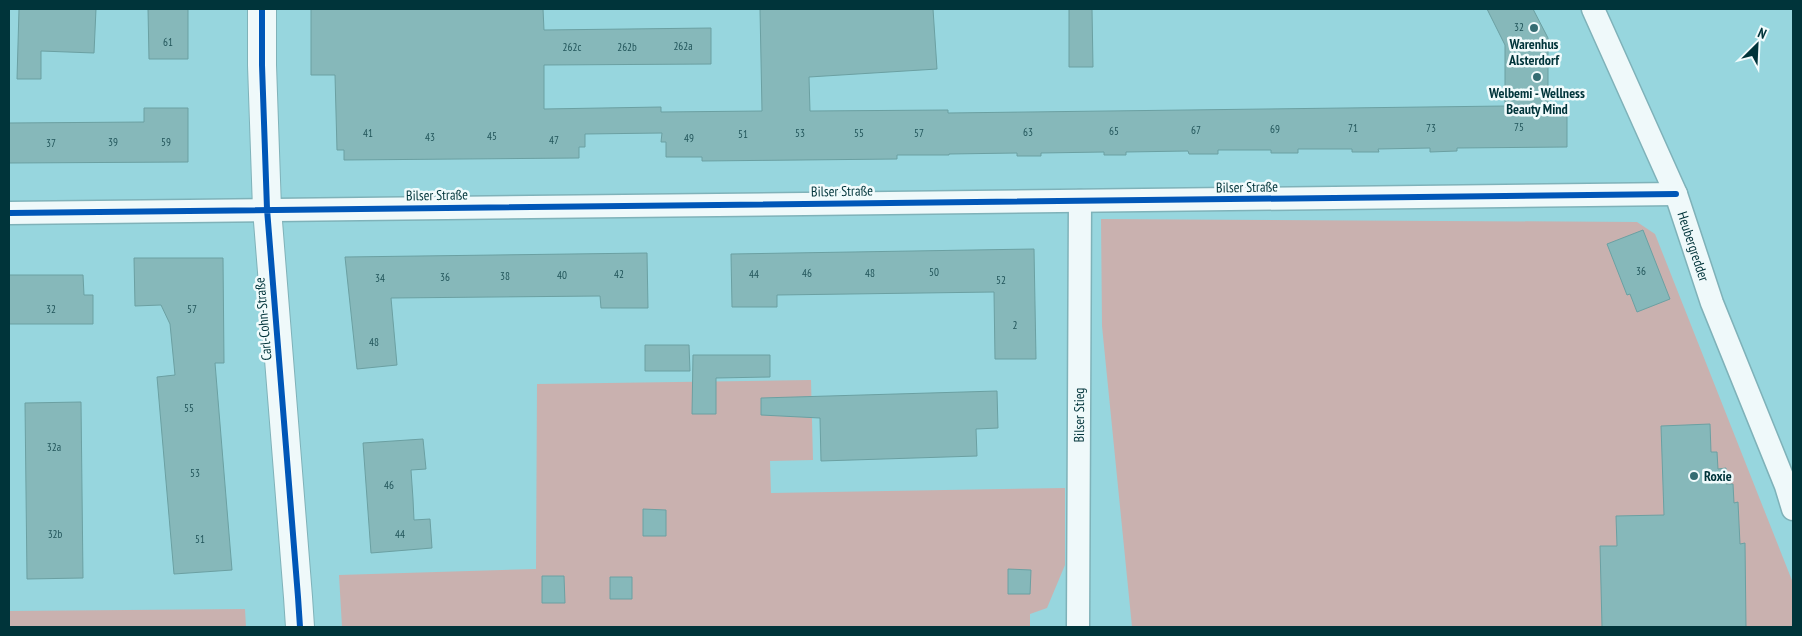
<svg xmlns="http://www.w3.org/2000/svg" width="1802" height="636" font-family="'PT Sans Narrow',sans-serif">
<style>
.green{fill:#c9b1af}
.building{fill:#86b8ba;stroke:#6ba0a2}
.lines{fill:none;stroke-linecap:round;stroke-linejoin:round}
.street-casing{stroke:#7fb2b9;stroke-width:25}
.secondary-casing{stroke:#7fb2b9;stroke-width:30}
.street{stroke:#eff9fa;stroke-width:22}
.secondary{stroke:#eff9fa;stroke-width:28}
.cycleway-casing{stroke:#f1fbfc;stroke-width:9}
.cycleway{stroke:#0057b8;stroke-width:6}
.poi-dot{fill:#356d73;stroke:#f1fbfc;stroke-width:2}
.labels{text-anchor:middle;stroke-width:5;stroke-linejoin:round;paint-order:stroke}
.number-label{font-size:11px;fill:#22555a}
.poi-label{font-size:14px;font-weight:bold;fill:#00343a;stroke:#f1fbfc}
.street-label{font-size:14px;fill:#00343a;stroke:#f1fbfc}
</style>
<rect width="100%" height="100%" fill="#97d6de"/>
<path class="green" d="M1101,219L1637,222L1655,234L1793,583V627H1132L1102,326Z
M811,380L813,460L770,461L771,493L1065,488V565L1047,608L1030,614V627H342L339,575L536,569L537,384Z
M245,609L246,627H9V611Z"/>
<path class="building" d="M19,9H96L94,53L41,51V79H17Z
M148,9H188V59H149Z
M311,9H543L544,30L711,28V64L544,65V109L661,107V112L762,111L760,9H933L937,69L809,77L810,111L948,110V113L1505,106V45L1487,9H1533L1548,38V106H1567V147L1457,148V151L1430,152V148L1378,149L1379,152H1352V149H1298V153H1271V150H1218V154H1189L1188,151L1126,152V155H1104V152L1041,153V156H1017V153L949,154V155H897V159L702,161V157H666V142H661L662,133L585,134V147H579V158L344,160V150H337L335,75H311Z
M1069,9H1092L1093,67H1069Z
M144,108H188V162L9,163V123L144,122Z
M1643,230L1670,299L1637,312L1630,294L1627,295L1607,244Z
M1034,249L1036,359H995L994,292L777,295V307H732L731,254Z
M647,253L648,308H601L600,296L391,298L397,365L357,369L345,257Z
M134,258H223L224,363H215L232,570L174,574L157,377L175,375L170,324L161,305L135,306Z
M9,275H83L84,295H93V324H9Z
M645,345H689L690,371H645Z
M693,355H770V377L716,378V414H692Z
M997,391L998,428L976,429L977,456L821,461L820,418L761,415V398Z
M81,402L83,578L27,579L25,403Z
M1710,424L1711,452H1717L1718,469L1726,468V484H1733L1734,503L1738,502L1740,544L1745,543L1746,627H1602L1600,546H1617L1616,516L1664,515L1661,426Z
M423,439L426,469L411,470L413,499L414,520L430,519L432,548L371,553L363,443Z
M643,509L666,510V536H643Z
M1008,569L1031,570L1030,594H1008Z
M542,576H564L565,603H542Z
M610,577H632V599H610Z"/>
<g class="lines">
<defs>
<g id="street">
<path id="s1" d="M1593,9L1676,194L1712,303L1786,486L1793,509"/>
<path d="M9,213L1676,194"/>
<path id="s2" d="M1078,627L1080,201"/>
</g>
<path id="secondary" d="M262,9V65L267,209L298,597L300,627"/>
</defs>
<use href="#street" class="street-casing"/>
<use href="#secondary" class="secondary-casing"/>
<use href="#street" class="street"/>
<use href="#secondary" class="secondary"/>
<defs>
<path id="cycleway" d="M262,9V65L267,209L298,597L300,627
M9,213L1676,194"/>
</defs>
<use href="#cycleway" class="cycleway-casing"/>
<use href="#cycleway" class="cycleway"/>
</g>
<g class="poi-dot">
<circle cx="1534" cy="28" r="5"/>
<circle cx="1537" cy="77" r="5"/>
<circle cx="1694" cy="476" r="5"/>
</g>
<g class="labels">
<g class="number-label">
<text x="1519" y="31">32</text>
<text x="168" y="46">61</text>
<text x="683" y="50">262a</text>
<text x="572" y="51">262c</text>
<text x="627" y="51">262b</text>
<text x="1519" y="131">75</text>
<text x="1353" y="132">71</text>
<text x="1431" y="132">73</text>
<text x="1275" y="133">69</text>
<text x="1196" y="134">67</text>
<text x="1114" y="135">65</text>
<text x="1028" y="136">63</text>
<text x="368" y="137">41</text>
<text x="800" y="137">53</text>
<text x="859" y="137">55</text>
<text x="919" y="137">57</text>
<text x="743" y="138">51</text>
<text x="492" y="140">45</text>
<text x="430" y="141">43</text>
<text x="689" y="142">49</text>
<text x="554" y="144">47</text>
<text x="113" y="146">39</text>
<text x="166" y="146">59</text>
<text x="51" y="147">37</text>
<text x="1641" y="275">36</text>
<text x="934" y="276">50</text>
<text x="807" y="277">46</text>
<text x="870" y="277">48</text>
<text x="619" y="278">42</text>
<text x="754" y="278">44</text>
<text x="562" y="279">40</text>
<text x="505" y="280">38</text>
<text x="445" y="281">36</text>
<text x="380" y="282">34</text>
<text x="1001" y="284">52</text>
<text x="51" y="313">32</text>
<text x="192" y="313">57</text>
<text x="1015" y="329">2</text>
<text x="374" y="346">48</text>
<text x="189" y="412">55</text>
<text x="54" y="451">32a</text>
<text x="195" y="477">53</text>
<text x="389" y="489">46</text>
<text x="55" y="538">32b</text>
<text x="400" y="538">44</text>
<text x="200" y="543">51</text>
</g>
<g class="poi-label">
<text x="1534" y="49">Warenhus<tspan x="1534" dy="16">Alsterdorf</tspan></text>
<text x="1537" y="98">Welbemi - Wellness<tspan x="1537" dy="16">Beauty Mind</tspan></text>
<text x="1704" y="481" text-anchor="start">Roxie</text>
</g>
<g class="street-label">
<text transform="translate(1247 187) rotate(-1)" y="5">Bilser Straße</text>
<text transform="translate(842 191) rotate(-1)" y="5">Bilser Straße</text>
<text transform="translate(437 195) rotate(-1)" y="5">Bilser Straße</text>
<text dy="5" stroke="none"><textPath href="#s1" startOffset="258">Heubergredder</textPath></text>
<text transform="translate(263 319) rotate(-95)" y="5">Carl-Cohn-Straße</text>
<text dy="5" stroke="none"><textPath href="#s2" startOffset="212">Bilser Stieg</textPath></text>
</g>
</g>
<rect width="1802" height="636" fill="none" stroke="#00343a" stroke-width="20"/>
<g transform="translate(1757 45) rotate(24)" stroke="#f1fbfc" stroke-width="4" paint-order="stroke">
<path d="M0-4L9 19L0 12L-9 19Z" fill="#00343a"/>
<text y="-8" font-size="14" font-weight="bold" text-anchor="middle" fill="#00343a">N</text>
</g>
</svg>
